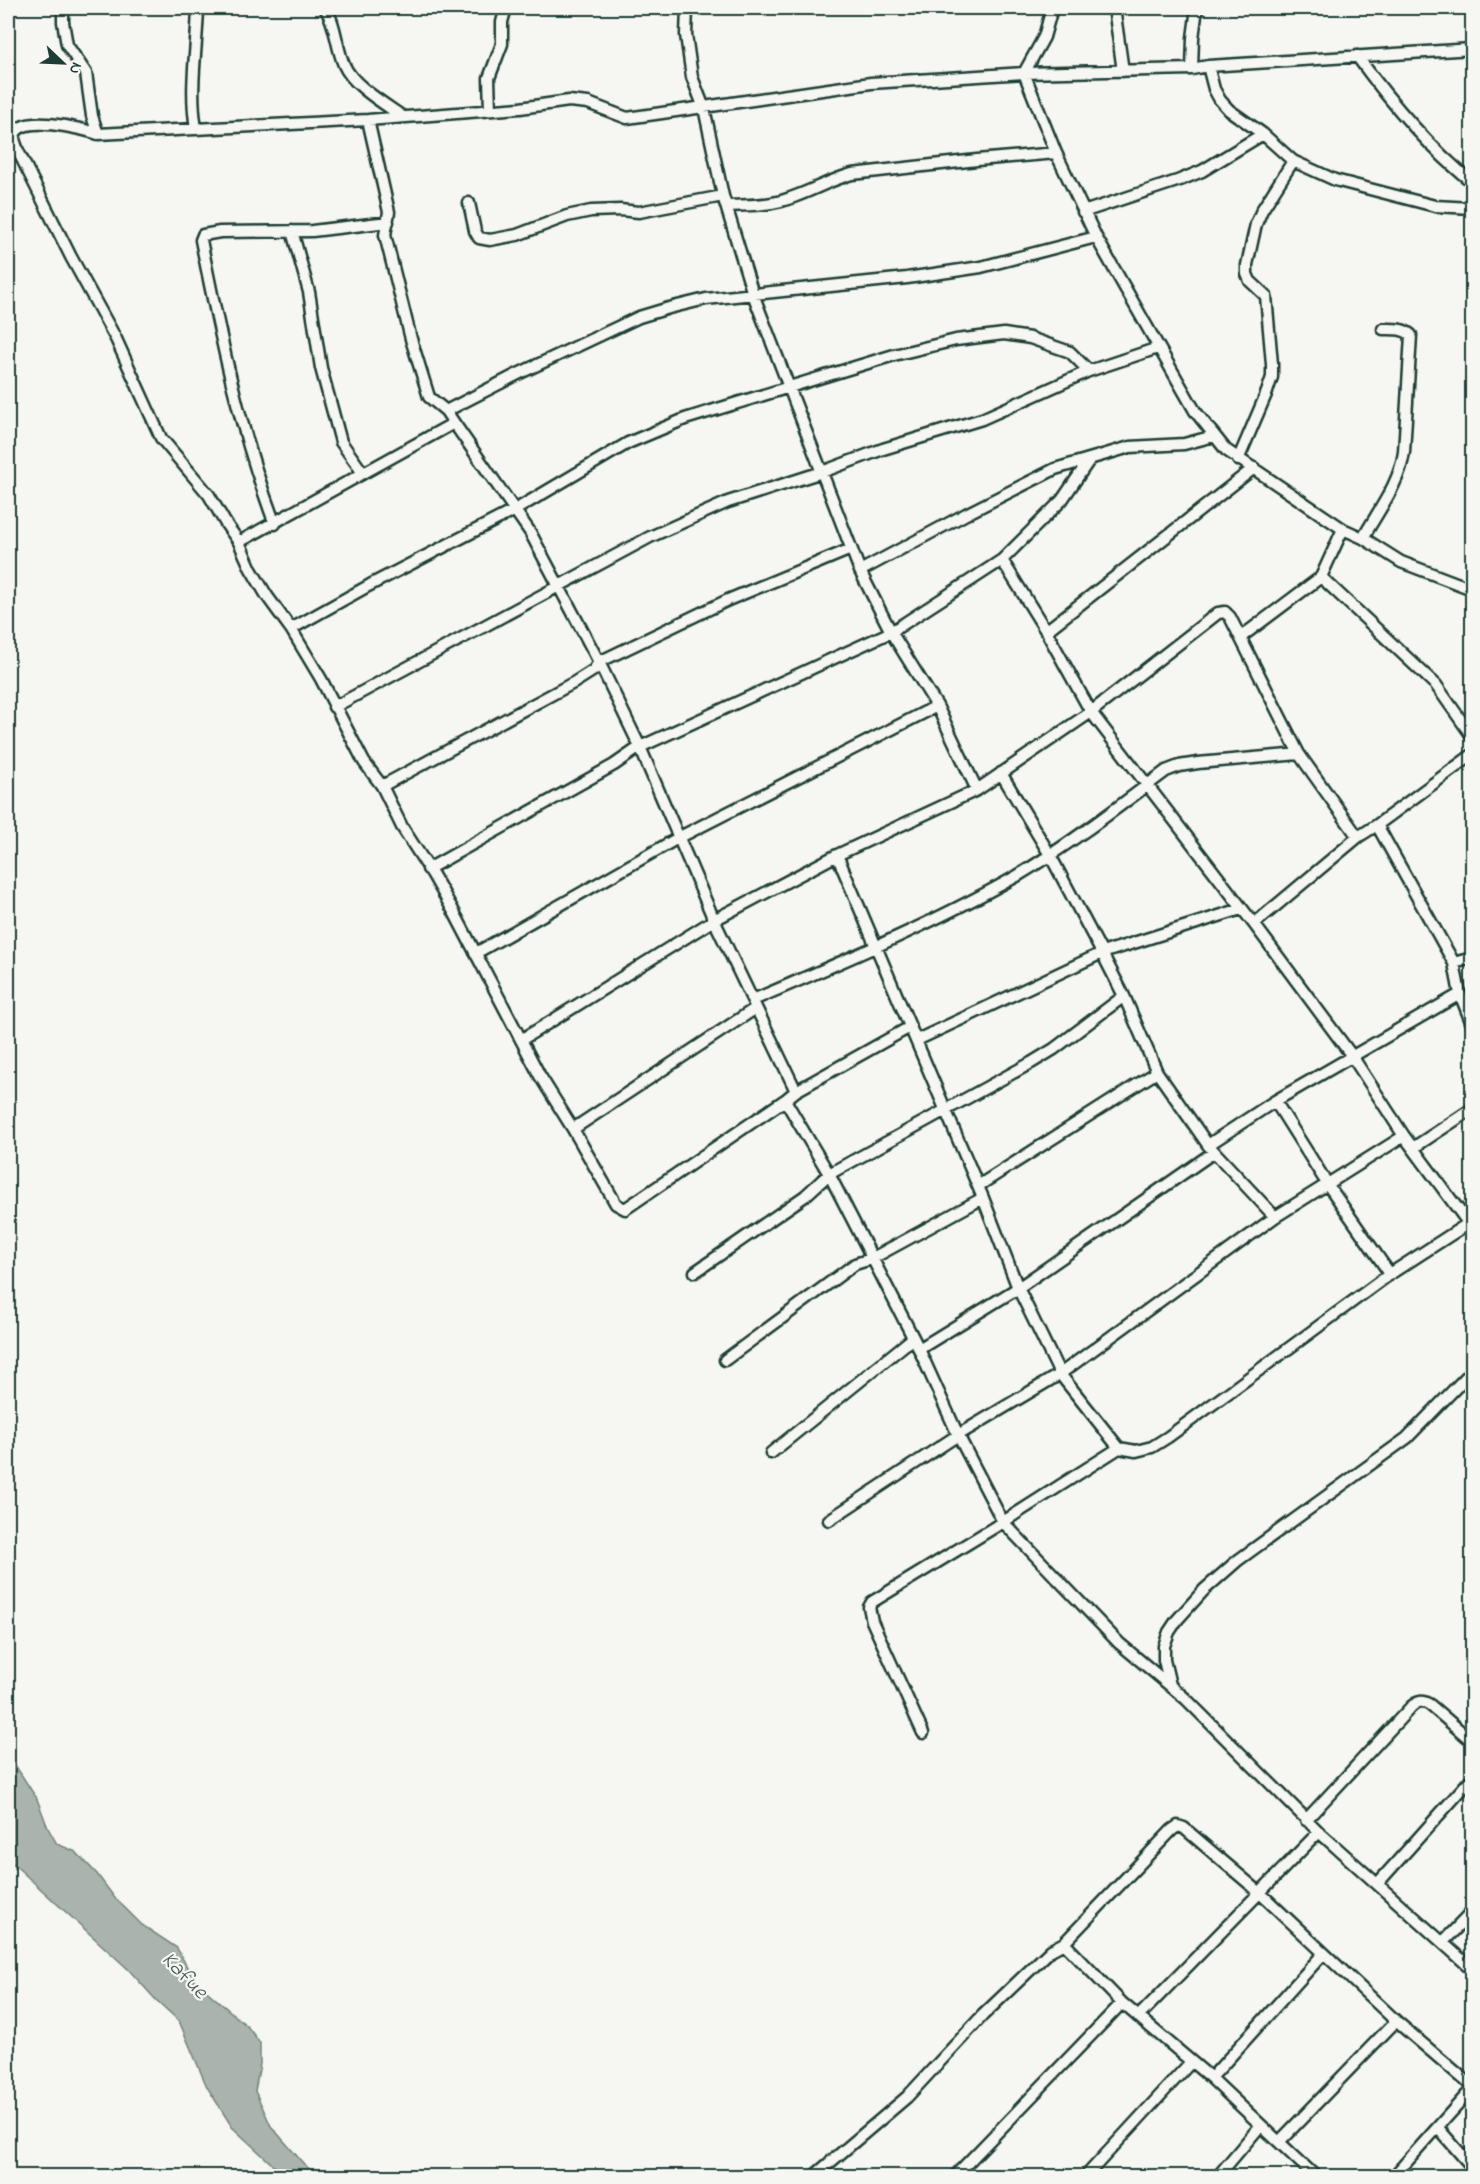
<svg xmlns="http://www.w3.org/2000/svg" width="1480" height="2184" font-family="'Indie Flower',sans-serif">
<style>
.water{fill:#aab3ae;stroke:#72847d;stroke-width:1.5}
.lines{fill:none;stroke-linecap:round;stroke-linejoin:round}
.street-casing{stroke:#1f3d34;stroke-width:15}
.street{stroke:#f6f6f2;stroke-width:10}
.labels{text-anchor:middle;stroke-width:4.5;stroke-linejoin:round;paint-order:stroke}
.water-label{font-size:22px;font-style:italic;fill:#425a52;stroke:#f6f6f2}
</style>
<rect width="100%" height="100%" fill="#f6f6f2"/>
<filter id="ink" filterUnits="userSpaceOnUse"><feTurbulence type="fractalNoise" baseFrequency=".0167" numOctaves="2"/><feDisplacementMap in="SourceGraphic" scale="12" xChannelSelector="R" yChannelSelector="G"/><feConvolveMatrix kernelMatrix="1 2 1 2 8 2 1 2 1" color-interpolation-filters="sRGB"/></filter>
<g filter="url(#ink)">
<path class="water" d="M8,1754L37,1799L48,1828L57,1844L76,1852L97,1874L114,1897L142,1925L177,1948L194,1980L247,2026L260,2043V2064L255,2091L271,2126L303,2163L317,2176H282L274,2166L232,2127L207,2087L179,2021L156,2000L128,1969L8,1859Z"/>
<g class="lines">
<defs>
<path id="street" d="M63,8V22L67,45L86,73L92,116L98,134
M325,8C336,23 336,47 344,65C353,86 385,104 403,117
M687,8L686,35L692,77L704,108L723,196L753,294L860,571L891,632L937,706L977,790
M1052,8L1044,37L1024,73L1056,153L1096,237L1195,411L1226,450L1343,529L1363,538L1401,562L1472,589
M1114,8L1123,71
M1357,56C1391,103 1427,146 1472,182
M1208,66L1214,89L1220,100L1229,110L1263,134L1293,161L1335,180L1435,206L1472,208
M1192,69L1193,38L1197,8
M490,110L489,78L502,44V22L506,8
M368,120L389,212L385,235L411,339L429,397L446,411L454,423L530,532L599,662L640,747L714,920L796,1091
M196,128C189,88 197,48 198,8
M469,203L475,231L479,238L490,240L517,235L567,216L591,211L620,210L639,212L723,196
M726,206C743,205 761,206 777,202C803,196 826,181 852,174L977,160L1056,153
M1083,212L1180,180L1202,171L1263,134
M292,231L309,292L321,368L341,442L363,473
M446,411L518,374L639,317L669,308L706,299L907,278L981,267L1096,237
M1238,460L1267,392L1272,377V364L1266,296L1250,281L1247,274V265L1256,224L1262,210L1293,161
M275,524C240,432 220,336 201,240L203,235L220,232L312,231L388,222
M1363,538C1378,511 1400,483 1404,452L1411,335C1403,328 1394,329 1383,329
M239,542L454,423
M1002,560L1046,631L1091,712L1254,924L1352,1056L1404,1136L1472,1228
M860,571L966,514L1055,469L1130,447L1184,444L1214,436
M1321,577L1436,685L1472,736
M291,629L370,585L515,510L628,443L685,419L894,355L956,340L1004,334L1030,338L1070,352L1089,371
M1046,631L1254,468
M1241,637L1321,577L1343,529
M334,707L650,537L728,502L822,472L883,449L982,419L1089,371L1158,348
M1001,773L1050,855L1102,953L1124,996L1157,1072L1208,1145L1275,1217
M382,786L575,682L594,670L599,662L728,600L851,549
M1377,825L1454,963L1460,994L1472,1024
M837,855L983,1198L1018,1288L1060,1374L1119,1448L1136,1451L1152,1447L1168,1437L1390,1274L1469,1223
M428,869L614,765L640,747L891,632L1002,560L1062,500L1090,459
M1254,924L1358,837L1377,825L1472,755
M476,953L678,838L937,706
M1454,963L1472,958
M753,1000C842,962 932,924 1017,876C1069,845 1118,807 1166,771L1179,766L1198,763L1299,754
M910,1027L796,1091L785,1100L625,1209L616,1204L573,1129L540,1076L454,912L433,875L402,827L382,786L364,762L321,679L291,629L267,596L251,569L239,542L226,524L209,495L161,438L116,339L71,257L18,151C17,147 14,141 14,137C17,112 84,129 98,134L368,120L520,108L569,101L588,103L627,118L871,83L1024,73L1192,69L1208,66L1472,49
M521,1040L714,920L837,855L977,790L1091,712L1218,613L1225,612L1230,617L1299,754L1358,837
M917,1040L1102,953L1241,909
M785,1100L829,1174L919,1349L958,1435L1003,1522L1119,1643L1186,1699L1319,1832L1472,1969
M1275,1101L1328,1185L1390,1274
M573,1129L756,1008
M1208,1145L1275,1101L1460,994
M1413,1148L1472,1109
M978,1186L1157,1072
M695,1272L805,1196L829,1174L1031,1063L1054,1049L1124,996
M919,1349L1018,1288L1214,1152
M725,1360L855,1264L871,1259L983,1198
M771,1453L913,1338
M829,1520L958,1435L1060,1374L1275,1217L1404,1136
M1170,1685L1164,1660V1646L1169,1632L1177,1620L1204,1590L1237,1561L1407,1438L1472,1371
M923,1733L872,1621L869,1607L872,1602L1003,1522L1119,1448
M1306,1820L1411,1707C1418,1701 1422,1700 1430,1705L1472,1741
M1378,1883L1472,1778
M1443,1942L1472,1912
M1064,1943L1172,1830L1178,1826L1184,1828L1259,1892L1396,2021L1472,2086
M1138,2017L1319,1832
M1211,2078L1323,1954
M1438,2128L1472,2167
M1279,2142L1396,2021
M814,2176L907,2097L983,2015L1051,1950L1064,1943L1122,2003L1211,2078L1315,2176
M955,2176L1122,2003
M1086,2176L1191,2062
M1218,2176L1261,2125
M1394,2176L1472,2089"/>
</defs>
<use href="#street" class="street-casing"/>
<use href="#street" class="street"/>
</g>
</g>
<g class="labels">
<g class="water-label">
<text transform="translate(186 1974) rotate(46)" y="8">Kafue</text>
</g>
</g>
<rect width="1480" height="2184" fill="none" stroke="#f6f6f2" stroke-width="30"/>
<rect x="15" y="15" width="1450" height="2154" fill="none" stroke="#1f3d34" stroke-width="2" filter="url(#ink)"/>
<g transform="translate(63 63) rotate(113)" stroke="#f6f6f2" stroke-width="4.5" paint-order="stroke">
<path d="M0-4.5L10 22L0 15L-10 22Z" fill="#1f3d34"/>
<text y="-9" font-size="16" font-weight="bold" text-anchor="middle" fill="#1f3d34">N</text>
</g>
</svg>
